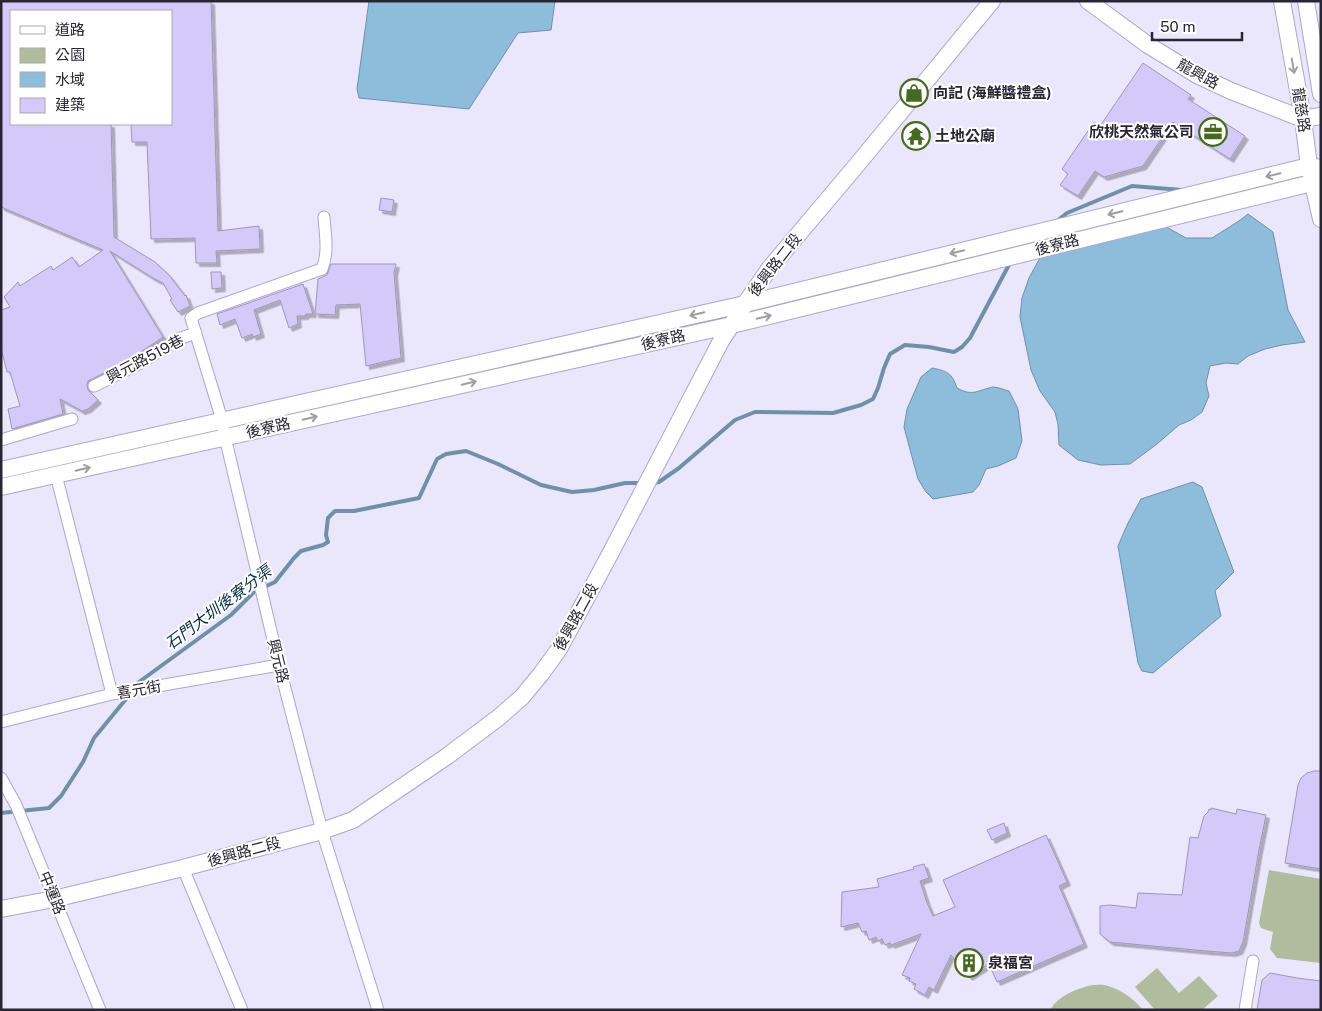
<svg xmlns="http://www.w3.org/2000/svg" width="1322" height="1011" font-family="'Public Sans','Noto Sans TC',sans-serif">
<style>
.green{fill:#b1bb9e}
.water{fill:#8ebddc;stroke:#7090a9}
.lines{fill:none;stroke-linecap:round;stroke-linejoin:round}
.stream{stroke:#7090a9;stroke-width:4}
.building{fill:#d3cafa;stroke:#9d97b8;filter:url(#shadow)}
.street-casing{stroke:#ada7c8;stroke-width:13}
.secondary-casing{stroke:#ada7c8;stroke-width:18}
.street{stroke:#fff;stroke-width:11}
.secondary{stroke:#fff;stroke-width:16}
.oneway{stroke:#9f9da3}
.labels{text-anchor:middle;stroke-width:4;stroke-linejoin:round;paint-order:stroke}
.street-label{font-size:15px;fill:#292633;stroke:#fff}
.poi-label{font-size:15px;font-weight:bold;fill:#292633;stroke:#fff;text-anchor:start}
.water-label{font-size:16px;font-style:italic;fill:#042d42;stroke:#fff}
</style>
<defs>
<filter id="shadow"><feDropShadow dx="3.5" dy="3.5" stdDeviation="0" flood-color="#0004"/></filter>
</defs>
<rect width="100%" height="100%" fill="#eae6fb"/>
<path class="green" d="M1269,870L1321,879V963L1277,958L1270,949L1273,932L1261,928L1259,923Z
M1157,968L1179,993L1199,976L1218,996L1202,1010H1155L1135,987Z
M1092,985C1097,985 1103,984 1108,986C1122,990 1134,999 1143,1010H1050C1059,995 1076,989 1092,985Z"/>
<path class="water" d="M369,1H555L551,30L518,33L469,109L359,98L357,89Z
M1150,207L1163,225L1186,238H1212L1239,221L1248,214L1273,232L1288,310L1305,342L1282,345L1265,349L1248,356L1238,364L1226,363L1210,366L1206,383L1209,396L1202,412L1191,420L1179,425L1157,444L1130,464L1101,465L1078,460L1059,445L1058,424L1055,412L1040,391L1031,370L1020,317L1022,298L1029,278L1041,256L1070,239L1087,216Z
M932,368C947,371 952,373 957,388C973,397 978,390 993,387C998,387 1004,390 1009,391L1018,409L1022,441L1016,458L998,466L986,469L979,485L973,492L933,499L926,492L918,479L904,427L907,409L921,377Z
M1193,482L1202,487L1234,572L1215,591L1221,616L1153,673L1142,671L1138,663L1118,546L1128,523L1141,499Z"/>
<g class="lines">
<path class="stream" d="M1057,221L1067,213L1132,186L1182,190
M653,483L659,482L679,468L735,420L755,412L833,413L861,405L873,399L878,388L884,368L890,354L905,345L929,347L954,352L962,347L970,338L1011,261
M135,687L139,682L231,615L254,592L275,582L294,558L301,551L323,545L328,542L326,535L328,518L335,511H354L419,498L437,459L446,454L466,451L498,464L541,485L572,492L594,490L625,483H641
M1,813L49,808L61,796L83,762L94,738L131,693"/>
</g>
<path class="building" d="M1,1H211L218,231L259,226L260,249L216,251L217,263H196L195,238L151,239L147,142H132L131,124H171V11H11V124H111L114,237L155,262L169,275L185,296L186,295L190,306L178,312L170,300L172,299L163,283L153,278L110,251L163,337L126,362L88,381L87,385L88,390L98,400L88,409L82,411L60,399L63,414L12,429L8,409L20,406L10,372H7L1,348V310L10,307L4,297L18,282L20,286L51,266L53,270L72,257L79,267L103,250L1,207Z
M1143,63L1191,95L1188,99L1245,136L1230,159L1173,122L1143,166L1104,177L1095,171L1078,196L1060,185L1068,174L1062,169L1094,122L1100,126Z
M381,198L394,200L392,212L379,210Z
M331,264H396L394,273L401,358L366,366L360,304L336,305L335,315L315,314L318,279L327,275Z
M211,272H221L222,288L212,289Z
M303,284L313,314H306L305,316H297L298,324L289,328L280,300L254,310L261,334L253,337L252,334L242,338L235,319L220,325L217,314Z
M1314,771H1321V869L1285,863L1298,785L1301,778L1307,773Z
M1211,808L1236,814L1237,809L1266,815L1259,850L1243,942L1239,951L1232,953L1206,951L1110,942L1100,934V906L1110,905L1136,908L1138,893L1182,895L1190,837L1198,838L1204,816L1208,812L1209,809L1211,810Z
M1004,823L1007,833L992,840L987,830Z
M1046,835L1067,882L1059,886L1084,944L997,982L989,964L969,977L951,955L934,990L929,987L925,995L914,989L916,984L909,981L910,978L902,975L921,934L891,945L890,943L885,945L882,939L878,941L876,937L869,940L866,931L862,932L858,923L841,927L842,892L879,887L877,879L914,869L913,867L924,864L929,878L920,881L927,903L933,916L955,907L943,880Z
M1270,973L1297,978L1321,981V1010H1257L1262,980Z"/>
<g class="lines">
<defs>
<path id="street" d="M324,217C325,234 329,252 322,269L198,313L191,318L222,420L225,437L279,665L322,831L378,1010
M94,386L139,364L178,339L196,333
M1,440L72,419
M56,475L112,694
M1,722L112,694L279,665
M1,778L16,805L100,1010
M183,868L242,1010
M1245,1010L1253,961"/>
<path id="secondary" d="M1088,1L1148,45L1197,75L1231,91L1303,119L1321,116
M1282,1L1303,119L1309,166L1321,219
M1306,1L1321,94
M1,470L745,304L1309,166L1321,168
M1,487L732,325L1312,183L1321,177
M1,909L54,899L183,868L322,831L353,820L446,757L498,718L522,697L541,674L559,649L609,556L721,341L745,304L769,269L856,166L992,1"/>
</defs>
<use href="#street" class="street-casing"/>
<use href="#secondary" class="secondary-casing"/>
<use href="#street" class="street"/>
<use href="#secondary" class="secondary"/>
</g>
<defs><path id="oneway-shaft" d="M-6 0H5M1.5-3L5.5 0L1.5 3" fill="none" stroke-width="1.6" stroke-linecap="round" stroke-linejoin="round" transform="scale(1.25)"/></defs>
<g class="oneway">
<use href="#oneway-shaft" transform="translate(1293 66) rotate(80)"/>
<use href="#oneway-shaft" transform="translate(1273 175) rotate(166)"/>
<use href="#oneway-shaft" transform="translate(1115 213) rotate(166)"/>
<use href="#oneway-shaft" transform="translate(957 252) rotate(166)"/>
<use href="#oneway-shaft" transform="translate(697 314) rotate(167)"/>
<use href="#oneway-shaft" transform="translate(764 317) rotate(-14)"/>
<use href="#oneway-shaft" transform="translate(469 383) rotate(-13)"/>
<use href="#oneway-shaft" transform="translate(310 418) rotate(-13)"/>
<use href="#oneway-shaft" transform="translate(83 469) rotate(-13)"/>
</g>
<defs>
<symbol id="shop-ring" viewBox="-11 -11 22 22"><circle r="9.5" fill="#fff" stroke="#466820" stroke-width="1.5"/><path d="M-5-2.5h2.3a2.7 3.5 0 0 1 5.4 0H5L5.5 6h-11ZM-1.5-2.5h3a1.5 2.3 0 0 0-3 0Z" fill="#466820"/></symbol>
<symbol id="office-ring" viewBox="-11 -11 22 22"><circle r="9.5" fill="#fff" stroke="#466820" stroke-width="1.5"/><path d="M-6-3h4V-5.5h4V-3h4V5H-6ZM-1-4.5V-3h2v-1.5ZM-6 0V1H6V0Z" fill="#466820"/></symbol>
<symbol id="temple-ring" viewBox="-11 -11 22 22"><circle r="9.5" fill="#fff" stroke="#466820" stroke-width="1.5"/><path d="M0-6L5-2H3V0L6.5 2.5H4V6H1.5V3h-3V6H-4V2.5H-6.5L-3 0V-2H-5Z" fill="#466820"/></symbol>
<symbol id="building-ring" viewBox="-11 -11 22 22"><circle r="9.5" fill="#fff" stroke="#466820" stroke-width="1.5"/><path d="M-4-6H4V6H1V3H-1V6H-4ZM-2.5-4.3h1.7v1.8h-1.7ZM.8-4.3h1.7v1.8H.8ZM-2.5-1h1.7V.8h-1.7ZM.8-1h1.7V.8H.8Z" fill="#466820"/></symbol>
</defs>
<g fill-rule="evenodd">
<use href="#shop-ring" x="898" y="77" width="32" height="32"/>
<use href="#office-ring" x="1197" y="116" width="32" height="32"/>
<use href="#temple-ring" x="900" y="120" width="32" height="32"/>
<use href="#building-ring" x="953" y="947" width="32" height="32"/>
</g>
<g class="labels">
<g class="street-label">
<text transform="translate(1198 74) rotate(29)" y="5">龍興路</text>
<text transform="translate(1301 110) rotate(81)" y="5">龍慈路</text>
<text transform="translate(1057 245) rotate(-14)" y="5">後寮路</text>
<text transform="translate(775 265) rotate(-52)" y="5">後興路二段</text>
<text transform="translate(663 340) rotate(-13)" y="5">後寮路</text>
<text transform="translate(145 359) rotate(-28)" y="5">興元路519巷</text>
<text transform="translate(268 428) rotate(-13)" y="5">後寮路</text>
<text transform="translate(576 617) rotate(-61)" y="5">後興路二段</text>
<text transform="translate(278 661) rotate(76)" y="5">興元路</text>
<text transform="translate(139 690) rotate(-10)" y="5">喜元街</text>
<text transform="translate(244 852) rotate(-15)" y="5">後興路二段</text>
<text transform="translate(52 893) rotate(68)" y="5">中運路</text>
</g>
<g class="poi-label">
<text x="933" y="98">向記 (海鮮醬禮盒)</text>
<text x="1194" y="137" text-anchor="end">欣桃天然氣公司</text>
<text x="935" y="141">土地公廟</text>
<text x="988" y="968">泉福宮</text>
</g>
<g class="water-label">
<text transform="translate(218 607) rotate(-37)" y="6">石門大圳後寮分渠</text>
</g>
</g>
<rect width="1322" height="1011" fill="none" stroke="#292633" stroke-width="5"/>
<rect x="10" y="10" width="162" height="115" fill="#ffffff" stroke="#a9a8ad"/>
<rect x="20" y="26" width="25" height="8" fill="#ffffff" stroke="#a9a8ad"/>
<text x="55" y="35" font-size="15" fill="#292633">道路</text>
<rect x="20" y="48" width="25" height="15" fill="#b1bb9e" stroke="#a9a8ad"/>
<text x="55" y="60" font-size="15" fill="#292633">公園</text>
<rect x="20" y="72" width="25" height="15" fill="#8ebddc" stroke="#a9a8ad"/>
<text x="55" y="85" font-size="15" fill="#292633">水域</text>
<rect x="20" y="98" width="25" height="15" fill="#d3cafa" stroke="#a9a8ad"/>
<text x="55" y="110" font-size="15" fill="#292633">建築</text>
<path d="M1152 32v8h90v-8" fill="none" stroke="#292633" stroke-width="2.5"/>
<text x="1160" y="32" font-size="15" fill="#292633" stroke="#ffffff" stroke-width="4" paint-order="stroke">50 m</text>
</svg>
